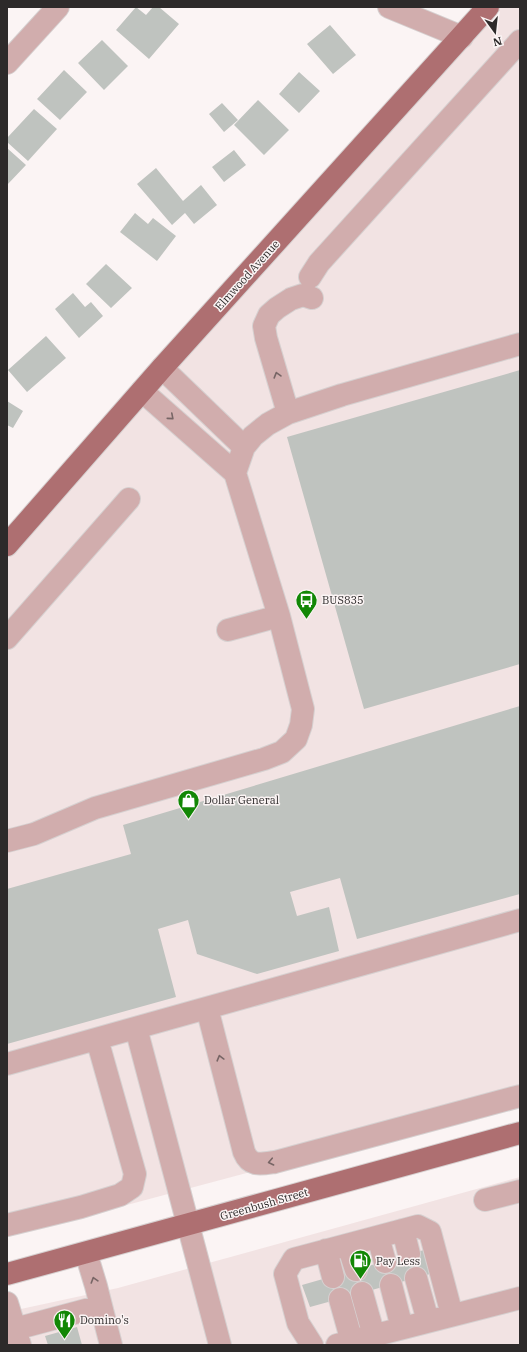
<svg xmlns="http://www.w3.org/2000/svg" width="527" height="1352" font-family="'IBM Plex Serif',serif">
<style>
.built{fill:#f2e3e3}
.building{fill:#bfc3bf}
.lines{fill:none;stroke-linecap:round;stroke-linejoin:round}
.minor-casing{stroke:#d6d0d0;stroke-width:24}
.major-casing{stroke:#d6d0d0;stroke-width:24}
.minor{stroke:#d1adad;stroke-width:22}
.major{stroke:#ae6f71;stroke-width:22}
.oneway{stroke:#776565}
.labels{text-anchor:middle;stroke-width:3;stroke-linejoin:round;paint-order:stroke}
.street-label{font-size:11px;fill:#2d2a2a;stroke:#fbf4f4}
.poi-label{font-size:11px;fill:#2d2a2a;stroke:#fbf4f4;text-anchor:start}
</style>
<rect width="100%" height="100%" fill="#fbf4f4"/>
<path class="built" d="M488,7H520V1100L7,1237V545Z
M520,1177V1345H7V1312L118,1288Z"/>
<path class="building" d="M136,7L146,15L153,7H159L179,24L149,59L116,30Z
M330,25L356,55L333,74L307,44Z
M102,40L128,66L104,90L78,63Z
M64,70L87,92L60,120L37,99Z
M299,72L320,91L299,113L279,94Z
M258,100L289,130L264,155L234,125Z
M222,103L238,120L224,132L209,114Z
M34,109L57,129L28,161L7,142V138Z
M7,148L26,165L7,185Z
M234,150L246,165L224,182L212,167Z
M156,168L183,201L201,185L217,205L194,224L185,213L172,225L137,184Z
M135,213L148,224L153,218L176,236L157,261L120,232Z
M106,264L132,288L111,308L86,284Z
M73,293L85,307L91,302L103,316L79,338L55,309Z
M46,336L66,358L27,392L8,370Z
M520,370V664L364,709L287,437Z
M7,401L23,411L13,428L7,425Z
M520,706V894L357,939L340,878L290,892L297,916L329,907L339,951L257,974L197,954L188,920L158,929L176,997L7,1044V889L131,854L123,825Z
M424,1250L430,1274L310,1307L302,1285Z
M77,1327L82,1345H48L45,1336Z"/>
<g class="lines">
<defs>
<path id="minor" d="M389,7L462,37
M7,63L58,7
M310,277L319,263L520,41
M162,368L244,447
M288,413L266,338L264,326L269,315L277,308L291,299L303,295L312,298
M235,473L244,447L253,436L268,424L288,413L342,395L520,344
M228,630L279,616
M7,638L129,499
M7,841L34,834L95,808L264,759L282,752L296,739L301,725L303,709L279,616L235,473L142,391
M207,1008L244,1152C250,1167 261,1164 275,1162L520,1096
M136,1028L220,1345
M7,1064L520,920
M485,1200L520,1191
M7,1225L81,1207L120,1195L132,1187L135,1174L97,1039
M403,1230L409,1254
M378,1237L385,1262
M348,1245L356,1270
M326,1250L333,1277
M86,1253L96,1286L111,1345
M416,1278L428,1321
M391,1285L402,1328
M362,1293L374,1336
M340,1299L352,1342
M7,1303L20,1345
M15,1329L101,1306
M312,1345L298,1323L285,1274L294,1259L418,1226L430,1232L452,1315
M337,1345L520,1298"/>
<path id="major" d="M7,545L162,368L488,7
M7,1274L520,1133"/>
</defs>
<use href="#minor" class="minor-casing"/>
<use href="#major" class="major-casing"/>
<use href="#minor" class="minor"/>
<use href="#major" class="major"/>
</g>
<defs><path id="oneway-chevron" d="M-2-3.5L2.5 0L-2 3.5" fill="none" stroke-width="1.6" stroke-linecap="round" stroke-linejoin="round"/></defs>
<g class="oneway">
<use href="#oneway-chevron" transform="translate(277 375) rotate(-106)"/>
<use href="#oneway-chevron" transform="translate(171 417) rotate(41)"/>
<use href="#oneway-chevron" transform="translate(220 1058) rotate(-105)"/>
<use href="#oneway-chevron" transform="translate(271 1162) rotate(168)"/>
<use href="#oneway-chevron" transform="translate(94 1280) rotate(-107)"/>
</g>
<defs>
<symbol id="bus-pin" viewBox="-11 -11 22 30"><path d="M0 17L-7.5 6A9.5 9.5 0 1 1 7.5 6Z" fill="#128705" stroke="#fbf4f4"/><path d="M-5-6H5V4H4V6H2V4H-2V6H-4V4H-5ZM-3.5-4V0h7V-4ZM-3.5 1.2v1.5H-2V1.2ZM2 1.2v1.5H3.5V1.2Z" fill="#fff"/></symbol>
<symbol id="shop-pin" viewBox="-11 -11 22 30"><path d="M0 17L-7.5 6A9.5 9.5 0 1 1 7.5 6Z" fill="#128705" stroke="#fbf4f4"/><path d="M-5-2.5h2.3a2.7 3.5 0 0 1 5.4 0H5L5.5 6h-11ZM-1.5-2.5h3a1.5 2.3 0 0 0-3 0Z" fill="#fff"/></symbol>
<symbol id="fuel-pin" viewBox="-11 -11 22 30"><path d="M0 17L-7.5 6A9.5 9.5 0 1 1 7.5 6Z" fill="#128705" stroke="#fbf4f4"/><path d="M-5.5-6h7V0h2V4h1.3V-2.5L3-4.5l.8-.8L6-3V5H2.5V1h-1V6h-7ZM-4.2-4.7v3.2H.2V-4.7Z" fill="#fff"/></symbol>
<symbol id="restaurant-pin" viewBox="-11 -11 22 30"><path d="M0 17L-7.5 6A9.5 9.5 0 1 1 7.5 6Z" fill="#128705" stroke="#fbf4f4"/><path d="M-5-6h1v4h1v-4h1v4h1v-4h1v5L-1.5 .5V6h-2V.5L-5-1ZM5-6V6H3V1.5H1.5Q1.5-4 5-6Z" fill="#fff"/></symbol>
</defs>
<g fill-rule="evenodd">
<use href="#bus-pin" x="294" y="588" width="25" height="34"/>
<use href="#shop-pin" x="176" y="788" width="25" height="34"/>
<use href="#fuel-pin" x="348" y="1248" width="25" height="34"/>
<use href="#restaurant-pin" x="52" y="1308" width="25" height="34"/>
</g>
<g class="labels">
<g class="street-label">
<text transform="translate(247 275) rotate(-48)" y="4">Elmwood Avenue</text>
<text transform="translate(264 1204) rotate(-16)" y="4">Greenbush Street</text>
</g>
<g class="poi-label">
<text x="322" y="604">BUS835</text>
<text x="204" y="804">Dollar General</text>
<text x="376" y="1265">Pay Less</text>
<text x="80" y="1324">Domino's</text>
</g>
</g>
<rect width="527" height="1352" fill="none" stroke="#2d2a2a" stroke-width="16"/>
<g transform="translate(495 32) rotate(165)" stroke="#fbf4f4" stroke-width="3" paint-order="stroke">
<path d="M0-3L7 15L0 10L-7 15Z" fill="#2d2a2a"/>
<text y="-6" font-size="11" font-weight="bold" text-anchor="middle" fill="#2d2a2a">N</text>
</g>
</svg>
